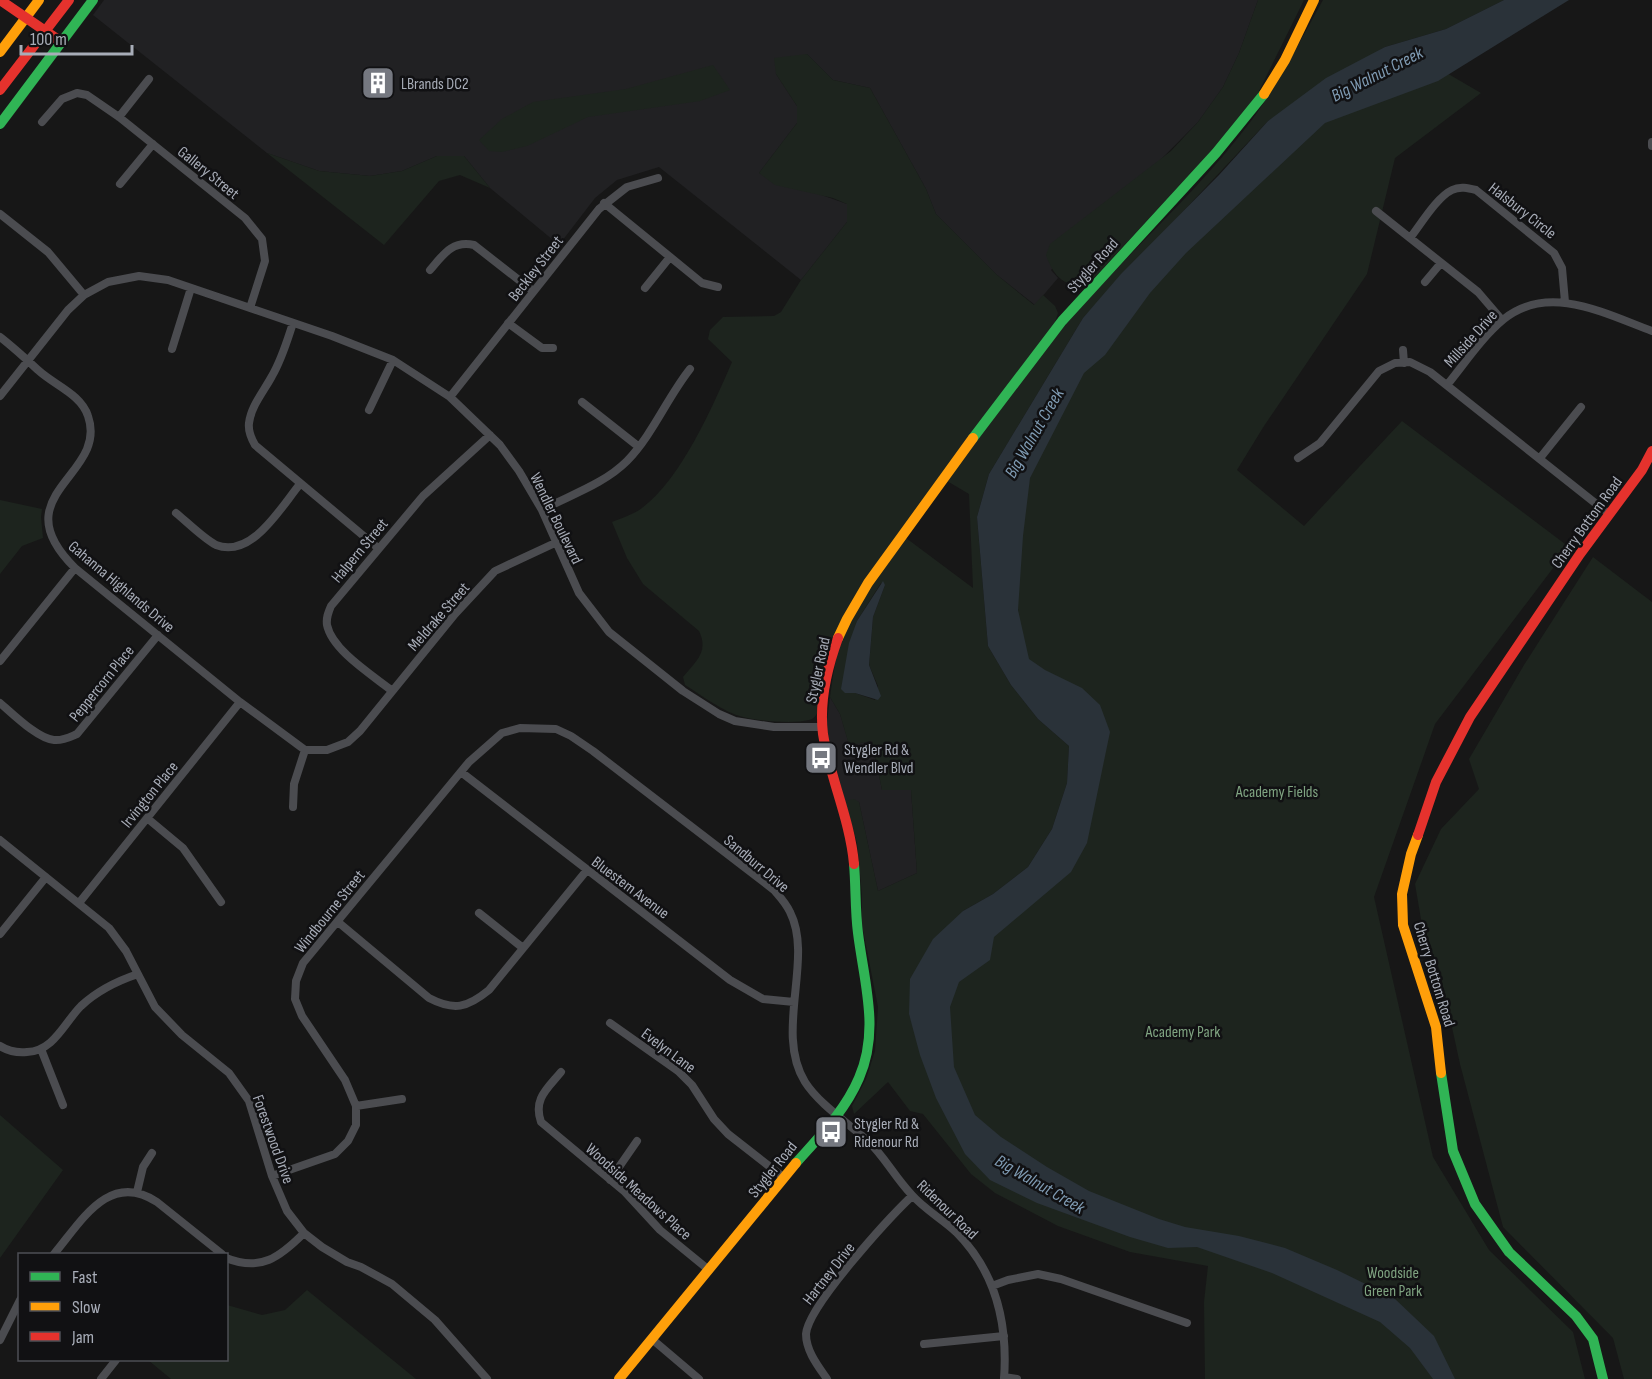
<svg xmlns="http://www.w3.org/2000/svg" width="1652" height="1379" font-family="'Sofia Sans Condensed',sans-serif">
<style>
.built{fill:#212123}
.green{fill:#1d241e;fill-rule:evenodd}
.water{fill:#2a3239}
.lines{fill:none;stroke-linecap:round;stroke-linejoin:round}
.street{stroke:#4b4c50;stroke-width:8}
.fast{stroke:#30b455;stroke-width:10}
.slow{stroke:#ff9f0a;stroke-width:10}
.jam{stroke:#e5322d;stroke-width:10}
.jam-bridge{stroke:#e5322d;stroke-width:10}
.labels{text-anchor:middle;stroke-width:5;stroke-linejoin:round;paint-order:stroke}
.poi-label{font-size:16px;fill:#a8adb8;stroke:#111113;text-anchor:start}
.street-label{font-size:16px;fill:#a8adb8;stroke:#111113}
.park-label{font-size:16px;fill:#7fa381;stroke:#111113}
.water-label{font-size:18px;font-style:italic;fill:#7f9bb3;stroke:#111113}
</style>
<rect width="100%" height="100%" fill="#171717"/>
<path class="built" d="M104,0H1258L1239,53L1223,87L1198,122L1051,270L1058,278L1035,305L997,275L936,214L926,189L870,88L833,80L807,54L776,74L797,106V123L759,173L847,204V222L801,280L659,167L617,180L595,198L559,245L490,188L464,156H437L402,171L370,176L319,171L267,153L93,15Z
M830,697L840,714L849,744L872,741L882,790H911L917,873L878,891L859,802L845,801L826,730Z"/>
<path class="green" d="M1258,0H1304L1255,99L1210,153L1091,281C1067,292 1053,276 1046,255L1050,244L1171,151L1198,122L1223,87L1239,53Z
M1323,0H1504L1446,29L1385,47L1268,121L1083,318L989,474L977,517L988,646L1011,685L1038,719L1069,746L1067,783L1052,829L1028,867L993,894L963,911L909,1014L912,1023L1044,865L1083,756L1020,667L1013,462L1222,190L1414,54L1481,93L1395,158L1367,274L1264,426L1237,470L1304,526L1402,421L1569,547L1435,724L1374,897L1433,1157L1489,1250L1573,1332L1585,1379H1205L1204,1302L1208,1266L1130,1252L1058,1226L995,1193L971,1174L923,1114L910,1111L888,1082L854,1114L852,1106L866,1079L875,1051L878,1007L862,925V895L857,843L845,801L854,799L859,802L878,891L917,873L911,790H882L872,741L849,745L840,714L830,697C833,677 835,656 843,637C857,603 885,569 906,538L973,588L969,494L947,481C991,421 1033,360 1083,305C1138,243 1202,187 1251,121C1279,83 1300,41 1323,0ZM881,583L885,585L873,617L869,665L878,686L875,700L855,693H845L857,621Z
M807,54L833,80L870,88L926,189L936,214L997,275L1034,305L1043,295L1055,306L1058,313L1054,325L855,596L819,711C816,715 814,719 809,720C794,724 758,721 743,717C723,712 703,696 685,685L683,677C696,661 709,652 699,631L643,584L627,558L612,522C622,518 634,514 642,508C681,479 713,406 732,362L708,339L710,330L723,317L774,316L781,312L801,280L847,222V204L833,198L775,185L759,173L797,123V106L776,74L774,58Z
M713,65L730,90L700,101L588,117L527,146L502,152L489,151L479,140L502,119L533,102L626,89Z
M267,153L319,171L370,176L402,171L437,156H464L490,188L460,175L439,181L384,245Z
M0,500L42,509L41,517L43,538L22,546L0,574Z
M1593,557L1652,602V1379H1624L1613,1338L1503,1227L1460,1064L1439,968L1423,931L1415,884L1441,829L1479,789L1469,759L1524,665Z
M0,1115L63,1170L0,1258Z
M307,1290L416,1379H171L148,1360H226L227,1305L262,1315L285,1310Z"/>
<path class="water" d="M1504,0H1569L1438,81L1325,123L1186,253L1150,293L1105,355L1084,373L1030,478L1023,536L1018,610L1029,659L1045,670L1082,688L1100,705L1110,732L1087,843L1071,872L994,937L990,960L959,982L950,1007L954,1067L975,1115L1001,1137L1047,1167L1089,1191L1159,1219L1185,1227L1239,1236L1285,1248L1337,1270L1394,1298L1434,1336L1455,1379H1433L1410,1348L1380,1322L1272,1273L1197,1247L1168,1248L1130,1237L1037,1203L990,1180L965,1154L936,1098L920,1055L909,1014L910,979L933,939L963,911L993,894L1028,867L1052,829L1067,783L1069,746L1038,719L1011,685L988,646L977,517L989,474L1083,318L1121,274L1219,175L1268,121L1326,78L1385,47L1446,29Z
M883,581L885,585L873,617L869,665L881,696L878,700L855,693H845L841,689L849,643L857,621Z"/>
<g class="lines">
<path class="street" d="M119,117L149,79
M42,122L62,99L77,93L87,95L119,117L245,218L262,239L265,261L250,308
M1652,142V146
M120,184L153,144
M604,203L702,283L718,287
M1376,211L1478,292L1502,320
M0,214L48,252L84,295
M1410,238C1421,224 1437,197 1452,190C1460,186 1468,188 1476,190L1554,253L1562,268L1565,302
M430,270C443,255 452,240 474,245L533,291
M1425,282L1441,263
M645,288L670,257
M293,323C287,341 282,359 272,376C264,391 251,406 249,423C248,431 251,438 255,445L378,548
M508,323L542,348H553
M0,337C13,347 26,359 38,370C54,385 81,394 88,416C109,476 0,494 75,568L240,702L305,750H327L348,742L360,731L455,614L495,571L555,543
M172,349L191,288
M1403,350L1404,363
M1447,385C1465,363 1482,337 1504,319C1549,283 1606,314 1652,331
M0,396L68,310L84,295L108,282L139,276L168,280L332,336L393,360L450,397L500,445L519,471L542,510L579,593L609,632L683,691L719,714L735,721L774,727H822
M450,397L599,209L627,187L658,178
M582,402L639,447
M369,410L393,360
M1298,458L1320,443L1379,371L1395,363L1410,362L1430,372L1609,514
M1540,458L1581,407
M542,510C570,495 604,484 627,461C653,434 667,398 690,369
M176,513C187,522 204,539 216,545C252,559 281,507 300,484
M0,661L75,568
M391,690C372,675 332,650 327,625C326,618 328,613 331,606L423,496L490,435
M0,703C13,714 38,739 54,740C63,741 70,737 77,734L158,635
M461,772L730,980L763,999L794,1002
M293,807L294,784L305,750
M147,818L183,848L221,902
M0,840L109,928L126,951L155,1007L182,1035L229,1073L249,1101L272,1176L287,1211L304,1233L322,1247L347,1262L361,1267L392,1284L435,1320L487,1379
M79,903L240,702
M479,913L523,948
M338,922L429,998C454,1011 467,1008 489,990L587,870
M0,934L46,877
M610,1023L678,1071L692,1085L714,1119L728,1134L783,1177
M0,1046C8,1051 17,1053 27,1052C54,1051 64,1023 81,1006C97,991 117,981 138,974
M41,1049L63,1105
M561,1072C547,1089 533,1099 541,1122L625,1192L660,1230L709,1270
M356,1106L402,1099
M272,1176L335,1154L348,1141L356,1125V1106L345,1080L302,1016L295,999L296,981L303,963L469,762L502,733L520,728L556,729L571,736L593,751L774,890C780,897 786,903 790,912C814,959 774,1032 805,1082C819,1104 848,1123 868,1141C884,1156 895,1177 911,1194C924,1209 942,1219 956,1232C996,1272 1008,1324 1004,1379
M610,1180L637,1141
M137,1192L143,1167L152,1153
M54,1254C81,1222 109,1170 157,1202L222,1254
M226,1258C261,1272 280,1257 304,1233
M992,1286L1008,1280L1038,1274L1061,1279L1187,1323
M0,1340L20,1300
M653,1340L699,1379
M924,1344L1004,1336
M1004,1377L1017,1379
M101,1379L116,1360
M827,1379C818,1366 806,1351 806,1334C808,1306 889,1218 912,1196"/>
<path class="fast" d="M0,124L93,0
M973,438L1062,321L1216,153L1264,94
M1441,1073L1453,1151L1475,1204L1509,1252L1576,1316L1593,1339L1603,1379
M796,1163C819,1137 845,1111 859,1078C880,1030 864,982 858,933C855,910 856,887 854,864"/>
<path class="slow" d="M0,52L39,0
M1264,94L1285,60L1314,0
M838,638L847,619L868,583L973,438
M1418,835L1411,854L1402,894L1403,925L1436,1027L1441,1073
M619,1379L796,1163"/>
<path class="jam" d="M0,90L69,0
M838,638C827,668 819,702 823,734C830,778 850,819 854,864
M1418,835L1436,782L1470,717L1580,554L1642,470L1652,451"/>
<path class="jam-bridge" d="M0,0L57,39"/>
</g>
<defs>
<symbol id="building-square" viewBox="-11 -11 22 22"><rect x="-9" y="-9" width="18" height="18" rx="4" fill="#757880" stroke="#111113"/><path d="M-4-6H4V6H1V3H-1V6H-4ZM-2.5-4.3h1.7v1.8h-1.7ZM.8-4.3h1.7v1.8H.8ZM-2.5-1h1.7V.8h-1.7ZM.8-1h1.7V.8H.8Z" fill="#fff"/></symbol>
<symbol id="bus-square" viewBox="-11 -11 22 22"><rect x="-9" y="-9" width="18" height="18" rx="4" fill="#757880" stroke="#111113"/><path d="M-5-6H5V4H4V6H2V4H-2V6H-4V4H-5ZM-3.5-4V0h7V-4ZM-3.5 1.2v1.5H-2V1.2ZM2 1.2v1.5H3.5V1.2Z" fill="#fff"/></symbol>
</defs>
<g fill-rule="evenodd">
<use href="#building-square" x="359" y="64" width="38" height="38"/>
<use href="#bus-square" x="802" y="739" width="38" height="38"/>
<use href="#bus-square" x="812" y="1113" width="38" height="38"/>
</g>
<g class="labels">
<g class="poi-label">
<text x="401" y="89">LBrands DC2</text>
<text x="844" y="755">Stygler Rd &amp;<tspan x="844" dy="18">Wendler Blvd</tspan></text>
<text x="854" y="1129">Stygler Rd &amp;<tspan x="854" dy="18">Ridenour Rd</tspan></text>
</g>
<g class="street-label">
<text transform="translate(209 172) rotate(39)" y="6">Gallery Street</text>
<text transform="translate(1523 210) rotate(38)" y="6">Halsbury Circle</text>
<text transform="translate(1092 265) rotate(-48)" y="6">Stygler Road</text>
<text transform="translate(535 268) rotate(-52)" y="6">Beckley Street</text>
<text transform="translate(1470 338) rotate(-48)" y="6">Millside Drive</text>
<text transform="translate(557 518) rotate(64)" y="6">Wendler Boulevard</text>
<text transform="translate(1586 522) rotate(-54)" y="6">Cherry Bottom Road</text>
<text transform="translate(359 550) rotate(-50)" y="6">Halpern Street</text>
<text transform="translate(122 586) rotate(40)" y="6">Gahanna Highlands Drive</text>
<text transform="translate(438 616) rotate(-49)" y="6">Meldrake Street</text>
<text transform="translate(817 670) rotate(-78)" y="6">Stygler Road</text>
<text transform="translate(101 683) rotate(-51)" y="6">Peppercorn Place</text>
<text transform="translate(149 794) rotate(-51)" y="6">Irvington Place</text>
<text transform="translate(757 863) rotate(40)" y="6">Sandburr Drive</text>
<text transform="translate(631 887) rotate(37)" y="6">Bluestem Avenue</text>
<text transform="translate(329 911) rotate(-51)" y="6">Windbourne Street</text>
<text transform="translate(1435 974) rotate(73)" y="6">Cherry Bottom Road</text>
<text transform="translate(669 1050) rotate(37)" y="6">Evelyn Lane</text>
<text transform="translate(274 1139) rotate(70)" y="6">Forestwood Drive</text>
<text transform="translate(772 1169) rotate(-51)" y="6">Stygler Road</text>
<text transform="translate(639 1191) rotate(42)" y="6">Woodside Meadows Place</text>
<text transform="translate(948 1209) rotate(44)" y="6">Ridenour Road</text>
<text transform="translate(828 1273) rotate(-52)" y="6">Hartney Drive</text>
</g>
<g class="park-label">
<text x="1277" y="797">Academy Fields</text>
<text x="1183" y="1037">Academy Park</text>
<text x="1393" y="1278">Woodside<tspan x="1393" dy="18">Green Park</tspan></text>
</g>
<g class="water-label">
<text transform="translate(1377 74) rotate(-27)" y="6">Big Walnut Creek</text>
<text transform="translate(1034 433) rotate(-60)" y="6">Big Walnut Creek</text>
<text transform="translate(1040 1184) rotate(30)" y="6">Big Walnut Creek</text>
</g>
</g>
<rect x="18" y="1253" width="210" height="108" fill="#111113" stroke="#4d4f55" stroke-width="1.5"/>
<rect x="30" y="1272" width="30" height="9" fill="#30b455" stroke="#4d4f55" stroke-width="1.5"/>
<text x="72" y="1283" font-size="18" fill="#a8adb8">Fast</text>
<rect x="30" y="1302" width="30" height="9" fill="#ff9f0a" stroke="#4d4f55" stroke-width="1.5"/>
<text x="72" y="1313" font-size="18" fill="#a8adb8">Slow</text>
<rect x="30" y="1332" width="30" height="9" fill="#e5322d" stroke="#4d4f55" stroke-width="1.5"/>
<text x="72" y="1343" font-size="18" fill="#a8adb8">Jam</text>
<path d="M21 45v9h111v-9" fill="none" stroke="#a8adb8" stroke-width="3"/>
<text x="30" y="45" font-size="18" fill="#a8adb8" stroke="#111113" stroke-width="4.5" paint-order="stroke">100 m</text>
</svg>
